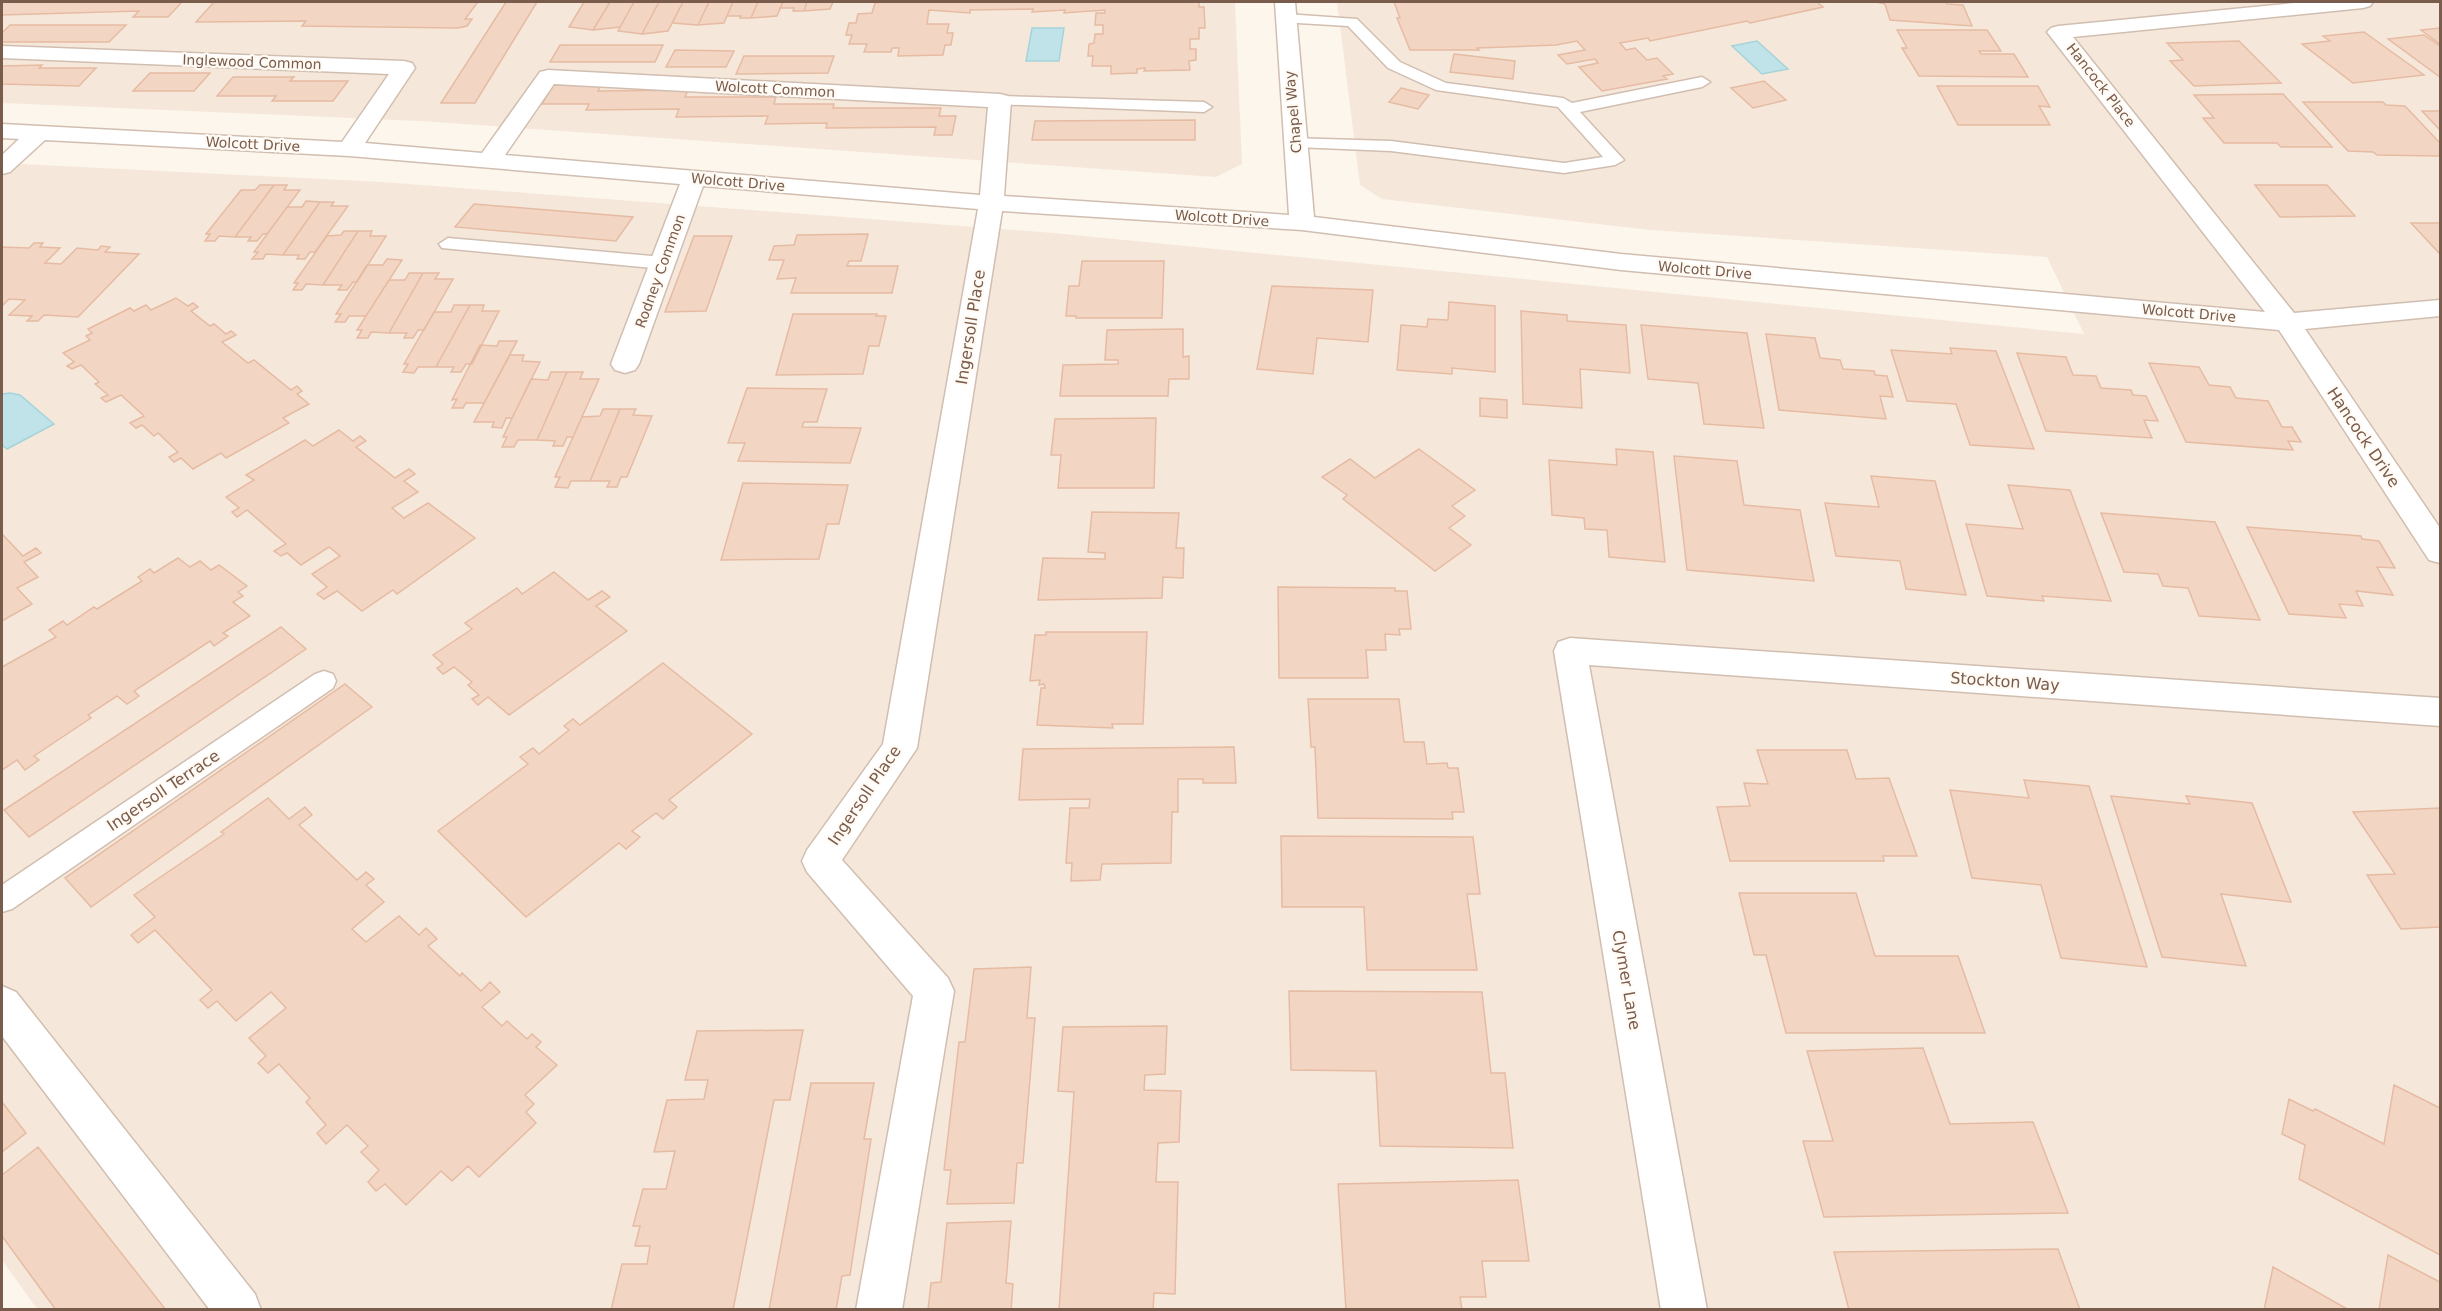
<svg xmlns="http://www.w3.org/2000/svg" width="2442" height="1311" font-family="'DejaVu Sans',sans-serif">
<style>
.residential{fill:#f5e8da}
.water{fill:#bfe3e8;stroke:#a5d3da;stroke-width:1.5}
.building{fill:#f3d5c3;stroke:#e6bba3;stroke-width:1.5}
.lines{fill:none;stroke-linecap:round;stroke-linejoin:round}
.lane-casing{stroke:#d1beb0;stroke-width:3}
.street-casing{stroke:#d1beb0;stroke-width:3}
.lane{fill:#fff;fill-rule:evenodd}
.street{fill:#fff;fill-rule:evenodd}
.labels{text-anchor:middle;stroke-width:4.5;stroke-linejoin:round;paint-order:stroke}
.far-street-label{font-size:14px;fill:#7a5c4d;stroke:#fffaf3}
.street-label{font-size:16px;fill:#7a5c4d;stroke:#fffaf3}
</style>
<rect width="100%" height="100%" fill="#fdf6ec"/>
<path class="residential" d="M2,2H1235L1242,164L1216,177L420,121L2,103Z
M1337,2H2440V1309H37L2,1260V163L382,182L1054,233L2084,334L2047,257L1650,230L1382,199L1360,185Z"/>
<path class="water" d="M1032,28H1064L1059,61H1026Z
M1757,41L1788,69L1762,74L1732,46Z
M10,393L20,395L54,424L7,449L2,445V394Z"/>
<path class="building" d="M2,2H182L168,17H133L139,11L2,15Z
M214,2H478L465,19H472L467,26L458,28L302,26L306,21L196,22Z
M506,2H537L475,103H441Z
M584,2H610L593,30L569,27Z
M610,2H634L620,27L593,30Z
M634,2H659L642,34L618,31Z
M659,2H683L668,31L642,34Z
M683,2H709L698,25L672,23Z
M709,2H733L724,23L698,25Z
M733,2H758L751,18H740L741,16H727Z
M758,2H783L777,16L751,18Z
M783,2H807L804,11H793L794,8H780Z
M807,2H833L830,9L804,11Z
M882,2H1199V7H1204L1205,28H1199V39H1190V49H1196V60L1189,61L1190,70L1144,71L1145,68L1137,69V73L1111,74V66H1092L1093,56H1088L1089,44L1094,43L1095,34H1103V25H1095L1096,13H1105V10L1064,13L1065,10L1032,12L1033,9L970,10V13L929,10L927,24H949L947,33H953L951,45H945L943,55L898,56L899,48H892L891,52H864L867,44H849L852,35H846L849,23H856L858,14L872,13L875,3Z
M1394,2H1817L1823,7L1750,23L1747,21L1650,41L1648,38L1620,43L1626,50L1635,48L1647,60L1657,58L1673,74L1663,76L1667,79L1602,91L1579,67L1598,63L1595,59L1567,64L1558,55L1585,50L1577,41L1556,45L1477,48L1479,50H1410L1397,18H1400Z
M1876,2H1946L1947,4L1963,5L1972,26L1890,20L1885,4Z
M10,25H126L109,42H2V33Z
M2440,28V44L2421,30Z
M1897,30H1987L2001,51H1979L1981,54H2014L2028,77L1919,76L1902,48H1907Z
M2364,32L2424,75L2353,83L2302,44L2330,41L2323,36Z
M2424,35L2440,46V77L2388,39Z
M2239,41L2281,83L2194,86L2170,61L2183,60L2167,43Z
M560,45H663L655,62H550Z
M675,50L734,51L726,67H666Z
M1454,54L1515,61L1513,79L1450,72Z
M744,56H834L828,73L736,74Z
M42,65L39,68H96L79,86L2,84V66Z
M150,73H210L194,91H133Z
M233,77H294L290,81H348L333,101H272L276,96H217Z
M1764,81L1786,100L1753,108L1731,88Z
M553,85H601L598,91L688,90L685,97H776L774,104H834L833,108H941L939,116H956L952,135H934L936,127L826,128L827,123L765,124L768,116L676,117L679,109L586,110L589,104H542Z
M1937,86H2038L2050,107L2039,106L2050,125H1958Z
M1401,88L1429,95L1418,109L1389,102Z
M2283,94L2332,147H2281L2277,143H2224L2203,118H2214L2194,95Z
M2303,102H2383L2386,105L2405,106L2440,143V156L2377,155L2373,152L2348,151Z
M2422,111H2440V130Z
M1195,120V140H1032L1035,121Z
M260,185H274L235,237L219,236L215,241H205L210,234H206L241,190H255Z
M274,185H287L284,190H300L267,234H263L257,241H248L251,237H235Z
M2255,185H2327L2355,216L2280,217Z
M306,201L320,202L283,255L266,254L263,259H252L258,252H254L287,207H302Z
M320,202H334L331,206H348L315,252H310L305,259H297L299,255H283Z
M474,204L633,217L616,241L455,227Z
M2411,223H2440V254Z
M344,231H358L323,285L306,284L302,290H293L298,283H294L327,236L341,235Z
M358,231H372L370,236H386L357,282H353L347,290H338L342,285H323Z
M868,234L861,261H849L847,266H898L892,293H791L796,278L777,279L784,260H769L774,246L794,245L797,235Z
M694,236H732L706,311L665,312Z
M34,243H43L40,247L60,248L45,263L61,264L77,248L98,250L101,246L110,247L105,252L139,254L78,317L44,315L38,321H27L32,316L9,315L25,300L9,299L2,306V247L29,248Z
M387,259L402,260L366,316H349L345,322H335L341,314H336L367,265H383Z
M1082,261H1164L1162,318H1076V316H1066L1069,286H1079Z
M409,273H423L389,333L371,332L368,338H357L362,330H357L389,280H405Z
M423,273H439L435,279H453L424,330H418L413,338H404L407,333H389Z
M1272,286L1373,290L1368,342L1317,338L1313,374L1257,369Z
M176,298L188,306L193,303L198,307L191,311L210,326L214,324L226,334L231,331L236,335L222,342L248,363L254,360L291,390L297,386L302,391L297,394L309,404L283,418L289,423L226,458L221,453L193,469L181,458L174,462L169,457L178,452L158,433L154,436L142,425L136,428L130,423L144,416L121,395L106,402L101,398L108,395L95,384L99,382L81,365L72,369L67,366L74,362L63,353L90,340L86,336L92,333L88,329L130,308L134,311L146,305L151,310Z
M1449,302L1495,306V372L1452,368V374L1397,370L1401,325L1427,327L1428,319L1448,320Z
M454,305H470L436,367H418L414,373L403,372L408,364H404L434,312H451Z
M470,305H484L482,311H499L472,364H466L461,372H451L454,367H436Z
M1521,311L1567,315V321L1626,325L1630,373L1580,369L1582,408L1523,404Z
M793,314H877L876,316H886L879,346H869L863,374L776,375Z
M1641,325L1747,333L1764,428L1704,424L1698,383L1648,379Z
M1183,329V357L1189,356V379H1169L1168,396H1060L1063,365L1118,364V360H1105L1107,330Z
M1766,334L1815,338L1820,358L1840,360L1843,369L1874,371L1875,375L1887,376L1893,397L1880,396L1886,419L1779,410Z
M499,341H517L484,403H466L463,408H452L457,399L452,400L480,345L497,346Z
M1950,348L1996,351L2034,449L1970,445L1956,404L1907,401L1891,350L1952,354Z
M2017,353L2066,357L2073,375L2096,376L2101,388L2131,390L2133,395L2146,396L2158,421L2144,420L2152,438L2046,431Z
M510,355H524L522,361L540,362L512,418H506L502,428L492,427L494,422H474Z
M2149,363L2199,367L2209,385L2230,387L2236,398L2268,401L2282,427H2292L2301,442L2288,441L2293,450L2186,442Z
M551,372H567L537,440H518L514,447H502L507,437H503L531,379L548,380Z
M567,372H583L580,379H599L573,437H567L563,446H553L555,441L537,440Z
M747,388L827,389L817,422H804L802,427L861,428L850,463L738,461L745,443H728Z
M1480,398L1507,400V418L1480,416Z
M603,409H620L590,481H571L568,488L555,487L560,477H555L582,417L600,416Z
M620,409H636L633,415L652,416L627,477H621L617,487H607L610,481H590Z
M1156,418L1154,488H1058L1061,455H1051L1055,419Z
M339,430L353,441L360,436L366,441L356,447L395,478L409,469L415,474L404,481L418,492L392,508L404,518L428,503L475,538L397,594L393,590L362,611L337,591L324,599L317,594L327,587L312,574L340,556L329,547L301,565L287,553L281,556L274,551L286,544L247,510L237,517L232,512L239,508L226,497L254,480L246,475L305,440L313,446Z
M1419,449L1475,490L1452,506L1465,516L1449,528L1471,545L1435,571L1343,499L1347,495L1322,477L1350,459L1375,478Z
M1616,449L1653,452L1665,562L1609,557L1607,530L1585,529L1584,518L1552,515L1549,460L1617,465Z
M1674,456L1737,461L1744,505L1800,510L1814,581L1687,570Z
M1871,476L1935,481L1966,595L1906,589L1900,561L1836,556L1825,503L1879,507Z
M743,483L848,485L839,524H827L819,559L721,560Z
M2008,485L2070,490L2111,601L2042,596L2044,601L1987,596L1966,524L2023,529Z
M1092,512L1179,513L1176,548H1184L1183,578L1163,577L1162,598L1038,600L1043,558L1105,559V553L1088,552Z
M2101,513L2215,522L2260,620L2199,616L2188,588L2163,586L2158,574L2124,572Z
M2247,527L2361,536L2362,539L2379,541L2395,568L2377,567L2393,595L2356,591L2363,606L2339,604L2346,618L2289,614Z
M2,534L23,556L36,548L41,553L24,562L38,577L17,588L32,604L2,621Z
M178,558L190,567L200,561L211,570L219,565L247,586L238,592L243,596L233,602L250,616L223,633L228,636L214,646L210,641L134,691L139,696L127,704L117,696L88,715L91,718L34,756L39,760L25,770L17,760L2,770V667L56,637L49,630L63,621L67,625L94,607L97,609L142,581L138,577L150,569L154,573Z
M554,572L588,600L602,591L610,597L596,606L627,631L509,715L488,697L478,705L472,699L479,695L468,685L472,682L454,667L443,674L437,668L443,664L433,655L472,629L465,623L517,588L522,594Z
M1278,587L1395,588V591H1407L1411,629H1399L1400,635L1385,634L1386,650H1366L1368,678H1279Z
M281,627L306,649L29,837L4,810Z
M1046,632H1147L1143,724H1112L1113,728L1037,725L1041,688H1045L1044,684L1039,685L1040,680L1030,681L1035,635H1046Z
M663,663L752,734L669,800L677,807L663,819L656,813L632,831L640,837L626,849L619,843L526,917L438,831L528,764L520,757L533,748L539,754L569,730L564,726L573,719L580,725Z
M345,684L372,707L91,907L65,878Z
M1308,699H1399L1404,742H1424L1427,764L1447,763L1448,768H1458L1464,812H1452L1453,819L1318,818L1315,747H1311Z
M1234,747L1236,783H1203V779H1178V812H1172L1171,863L1102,864L1100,880L1071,881L1072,863H1066L1070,808H1089L1090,799L1019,800L1023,749Z
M1757,750H1847L1856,779L1889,778L1917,856H1883L1884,861H1730L1717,807L1750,806L1744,783L1768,784Z
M2024,780L2089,786L2147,967L2061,958L2041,885L1972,878L1950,790L2029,798Z
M2111,796L2190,804L2186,796L2252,803L2291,902L2221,894L2246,966L2162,957Z
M268,798L289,819L305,807L312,815L299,825L357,880L366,872L374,879L366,885L384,902L352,929L366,942L399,916L419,935L426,928L437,939L428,946L460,976L462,973L481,991L490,982L500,992L482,1007L502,1026L507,1021L527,1039L532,1034L541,1042L536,1047L557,1065L525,1095L534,1104L526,1112L536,1123L479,1177L468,1166L452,1181L441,1171L406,1205L385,1184L376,1191L368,1182L379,1170L361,1152L368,1146L347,1125L326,1144L317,1133L326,1125L306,1102L310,1098L279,1064L268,1073L258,1063L266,1056L249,1038L286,1008L271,992L236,1021L217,1001L208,1008L200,1000L212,990L155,930L138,943L131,935L155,917L134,895L224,834L221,832Z
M2440,808V927L2401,929L2367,875L2395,874L2353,812Z
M1281,836L1473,837L1480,894H1467L1477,970H1367L1364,907H1282Z
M1739,893H1856L1875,956H1958L1985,1033H1786L1766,955H1754Z
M1031,967L1027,1018H1035L1023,1163H1017L1014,1203L947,1204L951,1170H944L959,1042H965L974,969Z
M1289,991L1482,992L1491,1073H1505L1513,1148L1380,1146L1376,1071L1291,1070Z
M1167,1026L1165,1074L1145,1075L1144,1090L1181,1091L1179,1142L1158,1143L1156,1182H1178L1175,1294L1154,1293L1153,1310H1059L1074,1092L1058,1091L1063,1027Z
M803,1030L790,1100H774L733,1310H611L622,1264H647L650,1246H635L640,1226H633L643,1189H666L675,1151L654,1152L667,1100L704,1099L708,1080H685L697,1031Z
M1923,1048L1950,1124L2033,1122L2068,1213L1824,1217L1803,1141H1833L1807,1051Z
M811,1083H874L864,1139H871L850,1275L842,1276L836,1310H769Z
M2394,1085L2440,1108V1255L2299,1179L2305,1145L2282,1134L2289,1099L2313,1111L2315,1109L2384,1144Z
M2,1102L26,1133L2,1152Z
M38,1147L166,1310H56L2,1236V1175Z
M1518,1180L1529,1261H1482L1486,1297H1460L1462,1310H1346L1338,1184Z
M1011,1221L1006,1283L1013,1284L1011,1310H928L931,1283L941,1282L947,1223Z
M2058,1249L2080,1310H1849L1834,1252Z
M2388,1255L2440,1282V1310H2379Z
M2273,1267L2349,1310H2264Z"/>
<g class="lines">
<defs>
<path id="lane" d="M1286,14L1357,19L1400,62L1446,83L1563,98L1572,103L1702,77L1710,82L1702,87L1580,112L1624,160L1615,165L1564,173L1391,151L1296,147L1290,146L1288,142L1290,138L1391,141L1564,163L1603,157L1558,107L1436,90L1388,68L1348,26L1281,22L1278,19Z
M1000,96L1204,102L1212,107L1204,112L994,104L992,101L994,98Z
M448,238L663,257L672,263L663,269L442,248L439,244Z
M324,671L333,674L336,681L333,688L12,909L2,912V885L315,674Z"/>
<path id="street" d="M1275,2H1295L1314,217L1621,254L2265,312L2047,32L2051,28L2058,26L2305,2H2373L2370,6L2363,8L2073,37L2294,313L2440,300V316L2305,329L2440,528V563L2429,560L2279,330L1621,270L1302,230L1002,211L917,748L842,860L948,978L954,991L902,1310H856L913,996L807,872L802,861L807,850L883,744L978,209L703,186L639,364L635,370L625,373L615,370L611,364L680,184L349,156L45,140L10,172L2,174V155L19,139L2,138V124L342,142L389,74L2,58V46L404,61L412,63L415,68L365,143L482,153L540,72L548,70L1000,94L1008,96L1011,101L1004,196L1289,215ZM554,84L988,107L980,195L505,155Z
M1570,638L2440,698V726L1589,665L1707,1310H1661L1554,651L1558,642Z
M2,986L16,992L255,1294L261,1310H210L2,1036Z"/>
</defs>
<use href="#lane" class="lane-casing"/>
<use href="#street" class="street-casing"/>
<use href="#lane" class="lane"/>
<use href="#street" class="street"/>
</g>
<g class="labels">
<g class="far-street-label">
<text transform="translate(252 62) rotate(2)" y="5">Inglewood Common</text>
<text transform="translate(2101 85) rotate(52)" y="5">Hancock Place</text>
<text transform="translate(775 89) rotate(3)" y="5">Wolcott Common</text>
<text transform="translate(1293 112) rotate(-95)" y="5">Chapel Way</text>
<text transform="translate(253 144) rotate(3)" y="5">Wolcott Drive</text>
<text transform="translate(738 182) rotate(5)" y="5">Wolcott Drive</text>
<text transform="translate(1222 218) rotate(4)" y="5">Wolcott Drive</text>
<text transform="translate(1705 270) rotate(5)" y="5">Wolcott Drive</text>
<text transform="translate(660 271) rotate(-70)" y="5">Rodney Common</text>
<text transform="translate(2189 313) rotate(5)" y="5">Wolcott Drive</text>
</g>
<g class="street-label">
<text transform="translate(970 327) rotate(-81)" y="6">Ingersoll Place</text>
<text transform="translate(2364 437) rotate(56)" y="6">Hancock Drive</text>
<text transform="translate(2005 681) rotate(4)" y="6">Stockton Way</text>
<text transform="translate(163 790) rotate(-34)" y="6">Ingersoll Terrace</text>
<text transform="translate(864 795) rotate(-56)" y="6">Ingersoll Place</text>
<text transform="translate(1627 980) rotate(80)" y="6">Clymer Lane</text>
</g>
</g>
<rect width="2442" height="1311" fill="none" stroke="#7a5c4d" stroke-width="6"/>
</svg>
